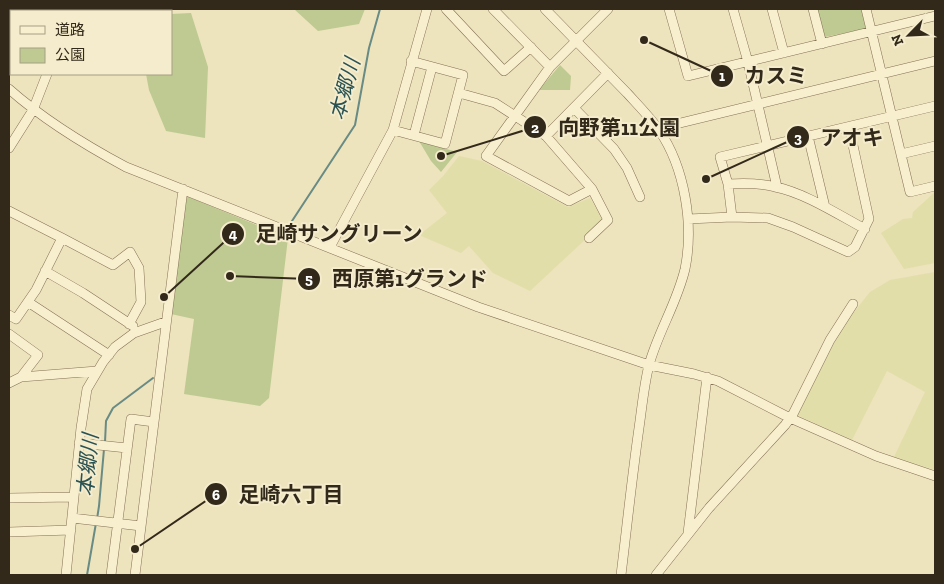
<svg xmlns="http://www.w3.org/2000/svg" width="944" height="584" font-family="'Zilla Slab','Noto Sans JP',serif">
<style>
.farmland{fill:#e2deaa}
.green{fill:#beca91}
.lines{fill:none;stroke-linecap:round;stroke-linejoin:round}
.stream{stroke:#688b85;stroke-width:2}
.minor-casing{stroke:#847256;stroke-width:10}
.minor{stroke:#f8efcf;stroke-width:9}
.labels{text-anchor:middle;stroke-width:4;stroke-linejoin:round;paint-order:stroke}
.water-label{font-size:21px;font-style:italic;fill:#2a5253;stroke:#f4eccc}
.leader{fill:none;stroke:#33291b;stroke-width:2}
.callout-dot{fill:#33291b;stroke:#f4eccc;stroke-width:2}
.mark-label{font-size:15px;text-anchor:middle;font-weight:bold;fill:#fff}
.callout-label{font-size:21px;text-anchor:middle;font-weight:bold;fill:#33291b;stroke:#f4eccc;stroke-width:4;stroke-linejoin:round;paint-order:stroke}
</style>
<rect width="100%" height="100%" fill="#ede3bc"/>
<path class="farmland" d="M459,156L482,161L568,207L590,198L604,222L530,291L493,273L469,246L461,253L419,235L447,213L429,190L444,175Z
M935,192V263L904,269L881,233L903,219L912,218L913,212Z
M935,272V470L894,457L925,392L887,371L852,440L797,415L843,326L870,292L890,280Z"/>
<path class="green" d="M294,9H365L359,24L318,31Z
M816,9H863L867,25L864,29L825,37L822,36Z
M191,13L208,67L205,138L166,131L149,90L146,74H171V14Z
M560,65L571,76L570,90H539Z
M419,141L457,152L441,172L431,161Z
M186,196L288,238L269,398L260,406L184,394L194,319L171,314Z"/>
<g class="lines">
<path class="stream" d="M292,221L355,125L369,48L380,9
M105,442L106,421L113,408L153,378
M97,519L99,506L104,449
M87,575L96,523"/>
<defs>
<path id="minor" d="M446,9L504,71L531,47
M493,9L550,67
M545,9C572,37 600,65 627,93C638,105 650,117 659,130C685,168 694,225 685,269C677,303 658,332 649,365C644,385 642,407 639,428C632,477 627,526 621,575
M669,9L688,76L935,16
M733,9L748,62L777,187
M772,9L784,53
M813,9L822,44
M866,9L910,192L935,186
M71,11V9
M9,89C44,120 85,145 126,167L478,307L649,365L694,374L718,381L790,418L876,456L935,476
M459,93L495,103L546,136L592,189L608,220L589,238
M574,108L614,149L627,168L640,197
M849,127L869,219L855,247L848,252L793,227L768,218L732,217L728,184L720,157L935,106
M393,130L445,144L463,75L411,61
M660,131L668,126L935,61
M414,135L432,67
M546,136L608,73
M808,136L825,207
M9,148L33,110L47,74
M901,154L935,146
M728,184C744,183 760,183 775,187C803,192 839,215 865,229
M592,189L569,201L486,156L550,67L608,9
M9,211L62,238L36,290L16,319L9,315
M688,219L732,217
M62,238L113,265L130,252L139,268L141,302L129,324
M330,247L393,130L427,9
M45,271L83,293L133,326
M28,302L109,355
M9,334L38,355L21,377
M9,383L21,377L97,371
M79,443L127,448
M9,498L74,497
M72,518L141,526
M9,532L71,530
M688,533L707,377
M66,575L81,428L87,389L103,362L115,347L134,333L165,322
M111,575L131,419L154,422
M135,575L183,189
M656,575L709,508L785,425L793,414L830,340L853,304"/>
</defs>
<use href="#minor" class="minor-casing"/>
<use href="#minor" class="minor"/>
</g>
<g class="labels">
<g class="water-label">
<text transform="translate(345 89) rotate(-75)" y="7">本郷川</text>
<text transform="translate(88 465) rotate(-85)" y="7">本郷川</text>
</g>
</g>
<path class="leader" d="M644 40L722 76M441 156L535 127M706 179L798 137M164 297L233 234M230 276L309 279M135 549L216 494"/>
<g class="callout-dot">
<circle cx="644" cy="40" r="5"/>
<circle cx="441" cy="156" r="5"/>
<circle cx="706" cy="179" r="5"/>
<circle cx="164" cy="297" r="5"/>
<circle cx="230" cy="276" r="5"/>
<circle cx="135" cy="549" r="5"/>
<circle cx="722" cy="76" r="12"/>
<circle cx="535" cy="127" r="12"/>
<circle cx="798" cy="137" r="12"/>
<circle cx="233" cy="234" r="12"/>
<circle cx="309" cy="279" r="12"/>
<circle cx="216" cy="494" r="12"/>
</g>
<g class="mark-label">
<text x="722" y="81">1</text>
<text x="535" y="133">2</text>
<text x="798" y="143">3</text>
<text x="233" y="239">4</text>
<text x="309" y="284">5</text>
<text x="216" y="500">6</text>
</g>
<g class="callout-label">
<text x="776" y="83">カスミ</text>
<text x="619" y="135">向野第11公園</text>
<text x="852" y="145">アオキ</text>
<text x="339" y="241">足崎サングリーン</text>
<text x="410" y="286">西原第1グランド</text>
<text x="291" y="502">足崎六丁目</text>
</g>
<rect width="944" height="584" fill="none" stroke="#33291b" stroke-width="20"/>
<rect x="10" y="10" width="162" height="65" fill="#f4eccc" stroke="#a79e85"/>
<rect x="20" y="26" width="25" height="8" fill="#f8efcf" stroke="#a79e85"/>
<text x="55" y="35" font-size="15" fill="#33291b">道路</text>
<rect x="20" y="48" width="25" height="15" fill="#beca91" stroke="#a79e85"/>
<text x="55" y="60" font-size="15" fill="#33291b">公園</text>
<g transform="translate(909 35) rotate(246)" stroke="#f4eccc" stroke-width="4" paint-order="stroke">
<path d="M0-4L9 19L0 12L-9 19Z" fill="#33291b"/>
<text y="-8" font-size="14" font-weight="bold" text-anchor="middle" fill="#33291b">N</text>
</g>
</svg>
